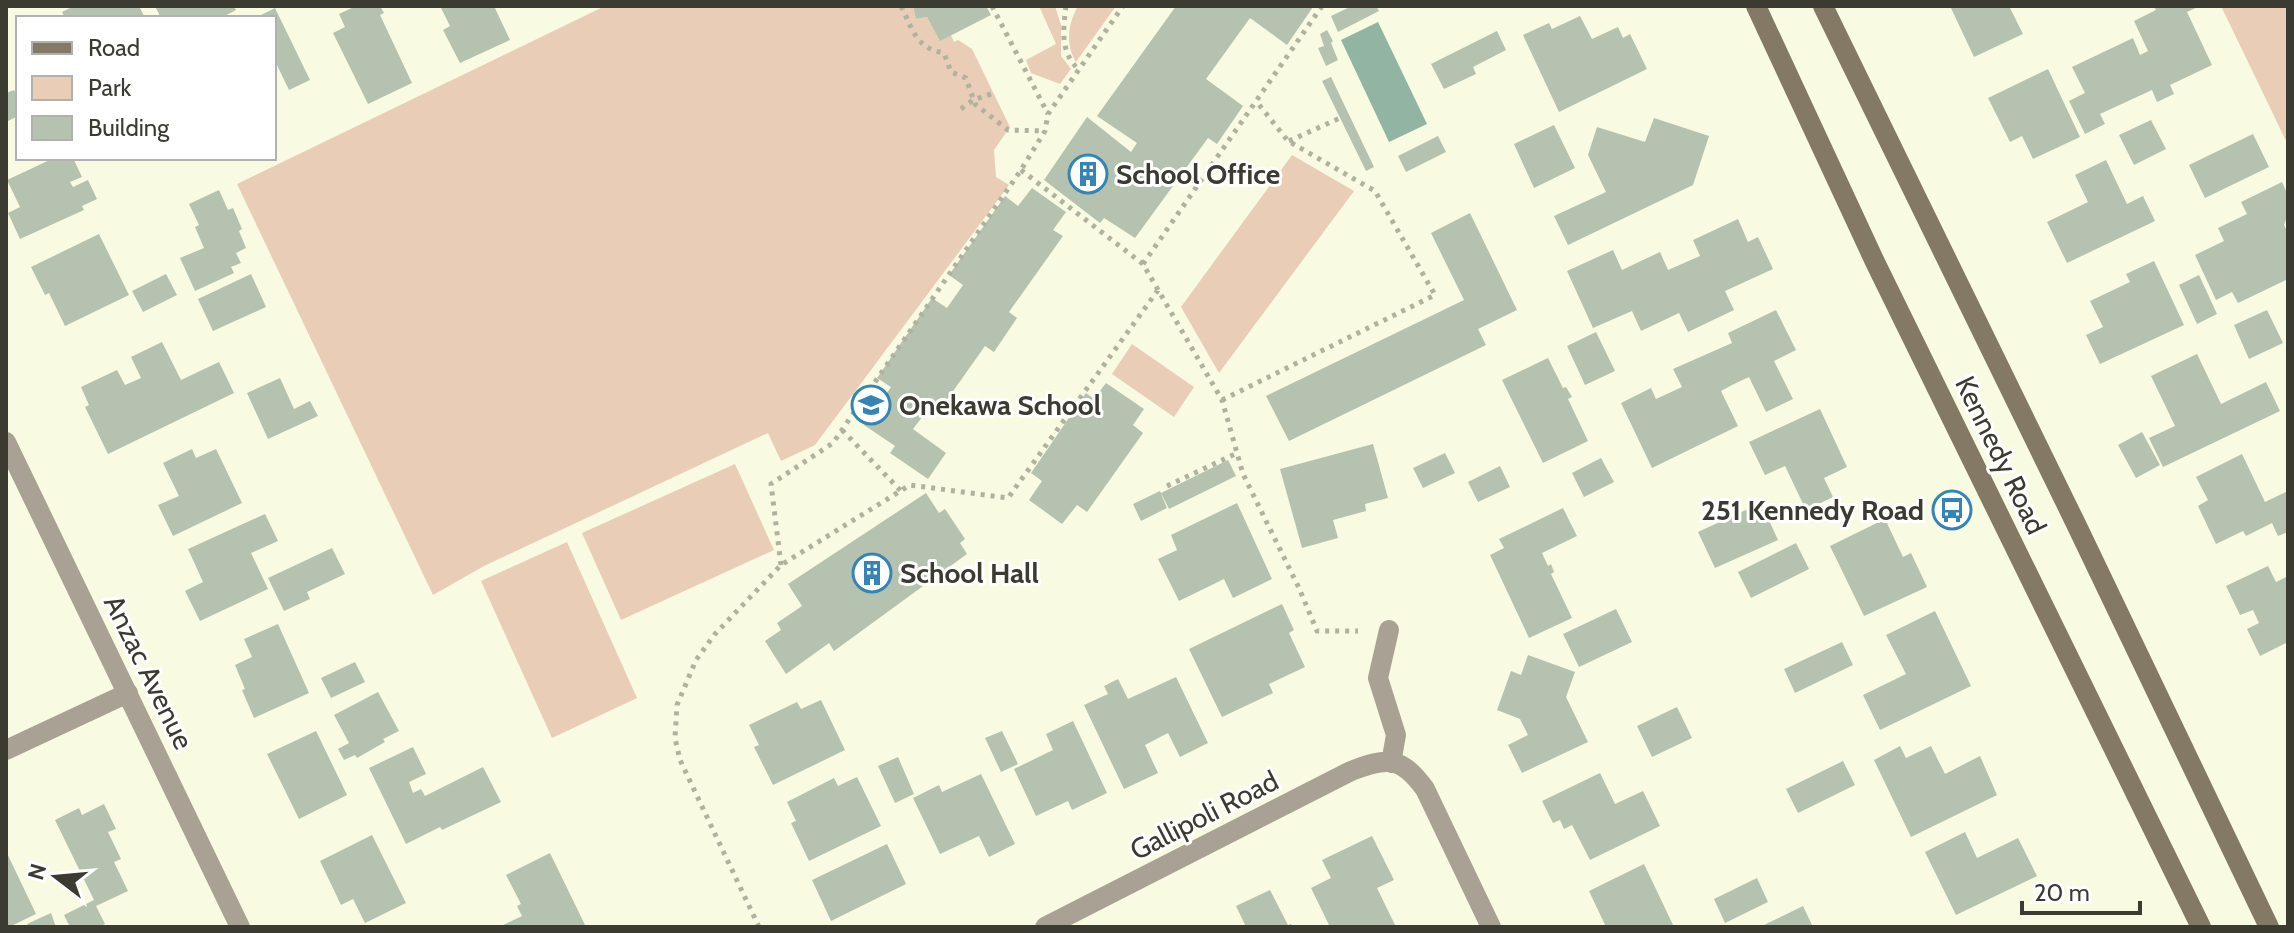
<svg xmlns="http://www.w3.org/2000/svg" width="2294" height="933" font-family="Cabin,sans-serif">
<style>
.green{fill:#e9cdb7}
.water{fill:#91b5a2}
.building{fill:#b5c2af}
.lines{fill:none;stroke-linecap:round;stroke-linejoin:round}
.path{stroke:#b0b19f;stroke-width:5;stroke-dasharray:4 6;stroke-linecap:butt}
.street{stroke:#a9a294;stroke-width:20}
.secondary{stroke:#837964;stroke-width:20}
.labels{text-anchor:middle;stroke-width:6;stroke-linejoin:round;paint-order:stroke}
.poi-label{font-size:28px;font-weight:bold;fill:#3b3b32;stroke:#fff;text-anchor:start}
.street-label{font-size:28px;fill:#3b3b32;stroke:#fff}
</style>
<rect width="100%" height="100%" fill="#f8fae2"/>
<path class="green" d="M605,6H913L916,19L927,17L940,40L951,35L954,42L958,40L972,49L1010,127L994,150L996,177L1009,185L815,445L781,461L768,433L484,566L433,595L237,184Z
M1039,6H1055L1061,25V56L1071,69L1060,84L1031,73L1026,60L1056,44Z
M1078,6H1116L1076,62C1065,44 1068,24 1078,6Z
M2221,6H2288V145Z
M1292,155L1354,191L1219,373L1181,307Z
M1132,344L1194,387L1174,417L1112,374Z
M735,464L774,550L621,620L582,533Z
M567,542L637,698L552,738L481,581Z"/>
<path class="water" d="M1378,22L1427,124L1389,142L1341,40Z"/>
<path class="building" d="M74,6H139L145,18H65L62,12Z
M155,6H234L236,10L221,18H161Z
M356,6H380L384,13L380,15L412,83L368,104L333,33L345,27L339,14Z
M440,6H494L510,40L460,63L443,30L450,26Z
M913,6H986L991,15L940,41L927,17L916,19Z
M1176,6L1313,7L1287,45L1250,18L1206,79L1243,106L1217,144L1208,138L1135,238L1104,218L1100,223L1044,180L1087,117L1131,152L1137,143L1097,116Z
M1352,6H1376L1379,11L1338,32L1331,16Z
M1950,6H2009L2023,34L1974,57Z
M2154,6H2200L2187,12L2212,65L2170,85L2174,94L2157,102L2152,90L2100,114L2105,124L2085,134L2069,101L2085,93L2072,67L2133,38L2140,55L2148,51L2134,21L2156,10Z
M275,8L310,80L289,90L274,59V18H255Z
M1580,16L1592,39L1618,27L1623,38L1630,34L1647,69L1559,112L1523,35L1549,23L1552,29Z
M1327,30L1333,41L1331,43L1338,60L1326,66L1318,48L1324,46L1320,34Z
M1497,31L1506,50L1473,67L1476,74L1444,89L1431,64Z
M2048,69L2080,137L2033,159L2022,136L2010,142L1988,98Z
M1331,77L1374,167L1366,171L1322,81Z
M14,90L18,99V116L6,122V93Z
M1654,118L1709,136L1693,185L1568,245L1554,216L1606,192L1588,155L1597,127L1645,142Z
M2151,120L2166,149L2134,165L2119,135Z
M1554,125L1575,168L1534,188L1514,144Z
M2253,134L2269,167L2205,198L2189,165Z
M1438,136L1446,152L1406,172L1398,156Z
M54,158H73L82,177L70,182L73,187L88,180L97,199L82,206L84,210L20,239L8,213L20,207L7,180Z
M2106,160L2127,204L2143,196L2155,221L2067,263L2047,222L2088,202L2075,175Z
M2282,182L2288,195V214L2284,225L2288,233V279L2238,303L2232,292L2216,300L2195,255L2224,241L2218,228L2247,214L2241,202Z
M1032,188L1066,212L1053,230L1063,236L1009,312L1017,318L994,352L985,346L934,418L926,412L913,429L946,453L928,479L890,453L895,446L864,425L891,387L877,378L932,298L947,308L963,285L949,275L1005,196L1018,206Z
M219,190L228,210L233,208L242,229L239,231L246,248L236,253L241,263L231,267L234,273L195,291L180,258L204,248L195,227L199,225L189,204Z
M1470,213L1517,310L1478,329L1486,345L1289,441L1266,396L1464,300L1431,233Z
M1738,219L1748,242L1758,237L1773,269L1725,291L1734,310L1688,332L1679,313L1641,331L1632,311L1593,328L1567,271L1613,250L1622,270L1660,252L1668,270L1700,256L1693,240Z
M99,234L129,295L65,326L49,293L45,295L31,267Z
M2154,261L2184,325L2100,364L2086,335L2103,327L2090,301L2130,282L2126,274Z
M166,274L177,295L143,312L132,291Z
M251,274L266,307L213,331L198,299Z
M2199,275L2217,314L2197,324L2179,285Z
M1776,310L1796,350L1774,361L1793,399L1766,412L1749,377L1734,384L1721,391L1738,426L1652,468L1621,403L1651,388L1656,399L1682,387L1673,369L1732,343L1728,333Z
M2267,310L2283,343L2249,359L2234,325Z
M1596,332L1615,371L1585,385L1567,346Z
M162,342L181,380L219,362L234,393L108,454L85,407L89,405L81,387L117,370L125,385L141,378L131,357Z
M2197,354L2221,404L2266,382L2280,411L2163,467L2149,438L2175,426L2151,376Z
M1548,358L1563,388L1566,387L1572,397L1568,399L1588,441L1543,463L1502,380Z
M280,378L294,409L310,401L318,416L268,439L247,393Z
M1106,383L1144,409L1133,425L1143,433L1087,512L1077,505L1062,524L1029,500L1042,481L1031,473L1086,393L1094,399Z
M1820,409L1847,467L1824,478L1833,497L1806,510L1785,466L1765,475L1749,442Z
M2142,432L2160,465L2136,478L2118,445Z
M1373,444L1388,498L1365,504L1366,511L1333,520L1338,538L1302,548L1280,469Z
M192,449L196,458L216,449L242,503L173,536L158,505L179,496L163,463Z
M1445,453L1455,473L1423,488L1413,468Z
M2242,454L2265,502L2288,491V532L2278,536L2272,523L2246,536L2243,531L2216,544L2198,506L2208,500L2196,477Z
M1601,458L1614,482L1584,497L1572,473Z
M1228,460L1236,476L1169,509L1161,493Z
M1500,466L1510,487L1478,502L1468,482Z
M1160,491L1167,508L1141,521L1133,504Z
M926,493L939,513L945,509L965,539L960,543L967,554L834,651L829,643L786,674L765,641L781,630L777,623L802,606L788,584Z
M1237,503L1272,579L1233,598L1224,579L1179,601L1158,559L1177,550L1171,535Z
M1761,503L1778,540L1715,568L1698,532Z
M1563,508L1577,536L1542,553L1548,566L1551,564L1554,572L1551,574L1572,618L1529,638L1490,555L1504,548L1499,539Z
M265,514L278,541L251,553L268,589L200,621L185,591L203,582L188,549Z
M1885,519L1903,557L1911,553L1927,587L1864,616L1830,546Z
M1796,543L1809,569L1751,598L1738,572Z
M332,548L345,574L307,592L310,599L284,611L268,578Z
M2268,566L2276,582L2288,576V642L2260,656L2247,629L2259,623L2253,610L2240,615L2226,586Z
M1282,604L1294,630L1289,633L1305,667L1269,684L1273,693L1222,717L1189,649Z
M1616,609L1632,642L1579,667L1563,634Z
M1935,611L1971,686L1880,730L1863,695L1906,674L1886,635Z
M278,624L309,693L254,718L242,690L245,689L235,665L252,657L244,639Z
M1842,642L1853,665L1795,693L1784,669Z
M1528,655L1575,672L1566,697L1588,742L1522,773L1508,745L1528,735L1520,719L1497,710L1511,671L1521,675Z
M355,662L365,682L331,698L321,678Z
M1176,677L1208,743L1180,757L1168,733L1145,745L1158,773L1124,789L1084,705L1108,694L1104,686L1118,679L1128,699Z
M378,692L399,731L383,739L385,742L357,758L355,755L344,760L338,749L349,743L334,715Z
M821,700L845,750L773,785L754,747L759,745L749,725L797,702L801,709Z
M1677,707L1692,738L1652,757L1637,726Z
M1073,721L1107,793L1072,810L1068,801L1036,816L1014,769L1053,750L1046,734Z
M316,731L347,795L299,819L267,754Z
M1002,731L1018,764L1001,772L985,738Z
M1900,746L1906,758L1931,746L1945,774L1980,756L1997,795L1911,837L1874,760Z
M413,747L426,774L409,782L413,793L421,789L425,796L483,767L501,802L442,830L440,827L406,844L369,768Z
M898,757L914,794L895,803L878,766Z
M1843,761L1855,785L1798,813L1786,789Z
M1600,773L1615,804L1643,791L1660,826L1590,860L1572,825L1564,829L1560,820L1553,823L1542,801Z
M981,774L1015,844L989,857L979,836L940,854L913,798L939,785L942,792Z
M857,777L881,826L809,861L791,823L796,821L787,802L834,778L838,786Z
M104,804L116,829L108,832L121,859L114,862L128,891L96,906L105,924L98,927H70L64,915L94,900L55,820L79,808L82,815Z
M1965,832L1977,858L2018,838L2037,876L1956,915L1925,852Z
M372,835L406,903L365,923L353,899L341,905L320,861Z
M1372,836L1394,880L1377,888L1396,927H1330L1311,888L1331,878L1322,860Z
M887,844L906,884L831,921L812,880Z
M6,851L36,914L9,927H6Z
M550,853L586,927H499L522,916L517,906L521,904L506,875Z
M1644,864L1674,927H1606L1589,891Z
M1757,878L1768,902L1725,923L1714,899Z
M1270,890L1288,925L1291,924L1293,927H1246L1236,906Z
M1803,906L1813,927H1760Z
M51,913L56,927H29L27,924Z"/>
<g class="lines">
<path class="path" d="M901,6C913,29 915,48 944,53L951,72L966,78L975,104L1008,130L1045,131
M992,6L1048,114
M1066,6C1063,31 1060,52 1079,70
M961,109L973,100L994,93
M1289,141L1340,118
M1021,170L1143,264L1222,400L1243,474L1299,588L1317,631H1358
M1143,264L1322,6
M1222,400L1435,295L1375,191L1288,141L1256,101
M842,430L901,491
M1167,486L1237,453
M781,565L771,484L833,443L1021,170L1045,131L1048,114L1123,6
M759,927L680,760L675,738L677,705L696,660L715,634L781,565L910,485L1008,498L1158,290"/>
<path class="street" d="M6,442L240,927
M1389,630L1378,678L1396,735L1391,763
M6,750L128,693
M1045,927L1351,771C1387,757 1401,756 1425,789L1491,927"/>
<path class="secondary" d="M1756,6L1875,262L2201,927
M1823,6L2076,524L2269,927"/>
</g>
<defs>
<symbol id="building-ring" viewBox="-11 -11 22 22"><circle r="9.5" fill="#fff" stroke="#3485b6" stroke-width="1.5"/><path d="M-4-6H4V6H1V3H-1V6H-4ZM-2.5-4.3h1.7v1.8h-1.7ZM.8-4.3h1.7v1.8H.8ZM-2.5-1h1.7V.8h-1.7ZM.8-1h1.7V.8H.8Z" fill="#3485b6"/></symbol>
<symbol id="school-ring" viewBox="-11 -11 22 22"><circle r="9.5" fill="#fff" stroke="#3485b6" stroke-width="1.5"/><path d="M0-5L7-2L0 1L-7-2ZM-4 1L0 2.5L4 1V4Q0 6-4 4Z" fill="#3485b6"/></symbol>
<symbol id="bus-ring" viewBox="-11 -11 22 22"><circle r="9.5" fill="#fff" stroke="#3485b6" stroke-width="1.5"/><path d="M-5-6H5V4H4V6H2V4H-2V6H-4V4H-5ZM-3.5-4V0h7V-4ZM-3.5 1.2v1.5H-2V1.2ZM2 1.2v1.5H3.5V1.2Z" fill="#3485b6"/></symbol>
</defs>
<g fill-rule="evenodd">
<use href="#building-ring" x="1066" y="152" width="44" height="44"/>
<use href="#school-ring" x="849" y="383" width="44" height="44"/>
<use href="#bus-ring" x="1930" y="488" width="44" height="44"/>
<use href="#building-ring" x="850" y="551" width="44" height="44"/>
</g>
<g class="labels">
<g class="poi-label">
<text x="1116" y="184">School Office</text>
<text x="899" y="415">Onekawa School</text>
<text x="1924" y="520" text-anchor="end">251 Kennedy Road</text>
<text x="900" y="583">School Hall</text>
</g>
<g class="street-label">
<text transform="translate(2001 455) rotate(64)" y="10">Kennedy Road</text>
<text transform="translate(149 672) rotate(64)" y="10">Anzac Avenue</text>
<text transform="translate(1204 815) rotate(-27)" y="10">Gallipoli Road</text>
</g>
</g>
<rect width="2294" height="933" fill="none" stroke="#3b3b32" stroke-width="16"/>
<rect x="16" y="16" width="260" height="144" fill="#ffffff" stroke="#b1b1ad" stroke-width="2"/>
<rect x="32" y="42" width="40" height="12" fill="#837964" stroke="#b1b1ad" stroke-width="2"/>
<text x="88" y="56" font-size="24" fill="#3b3b32">Road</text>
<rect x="32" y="76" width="40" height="24" fill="#e9cdb7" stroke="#b1b1ad" stroke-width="2"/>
<text x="88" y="96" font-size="24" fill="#3b3b32">Park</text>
<rect x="32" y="116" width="40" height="24" fill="#b5c2af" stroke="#b1b1ad" stroke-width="2"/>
<text x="88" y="136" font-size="24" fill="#3b3b32">Building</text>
<g transform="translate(56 877) rotate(286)" stroke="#ffffff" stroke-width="6" paint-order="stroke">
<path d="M0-6L14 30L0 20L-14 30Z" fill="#3b3b32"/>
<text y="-12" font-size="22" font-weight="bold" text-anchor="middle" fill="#3b3b32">N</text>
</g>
<path d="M2022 901v12h118v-12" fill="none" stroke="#3b3b32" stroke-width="4"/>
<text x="2034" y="901" font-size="24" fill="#3b3b32" stroke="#ffffff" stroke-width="6" paint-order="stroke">20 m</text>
</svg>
